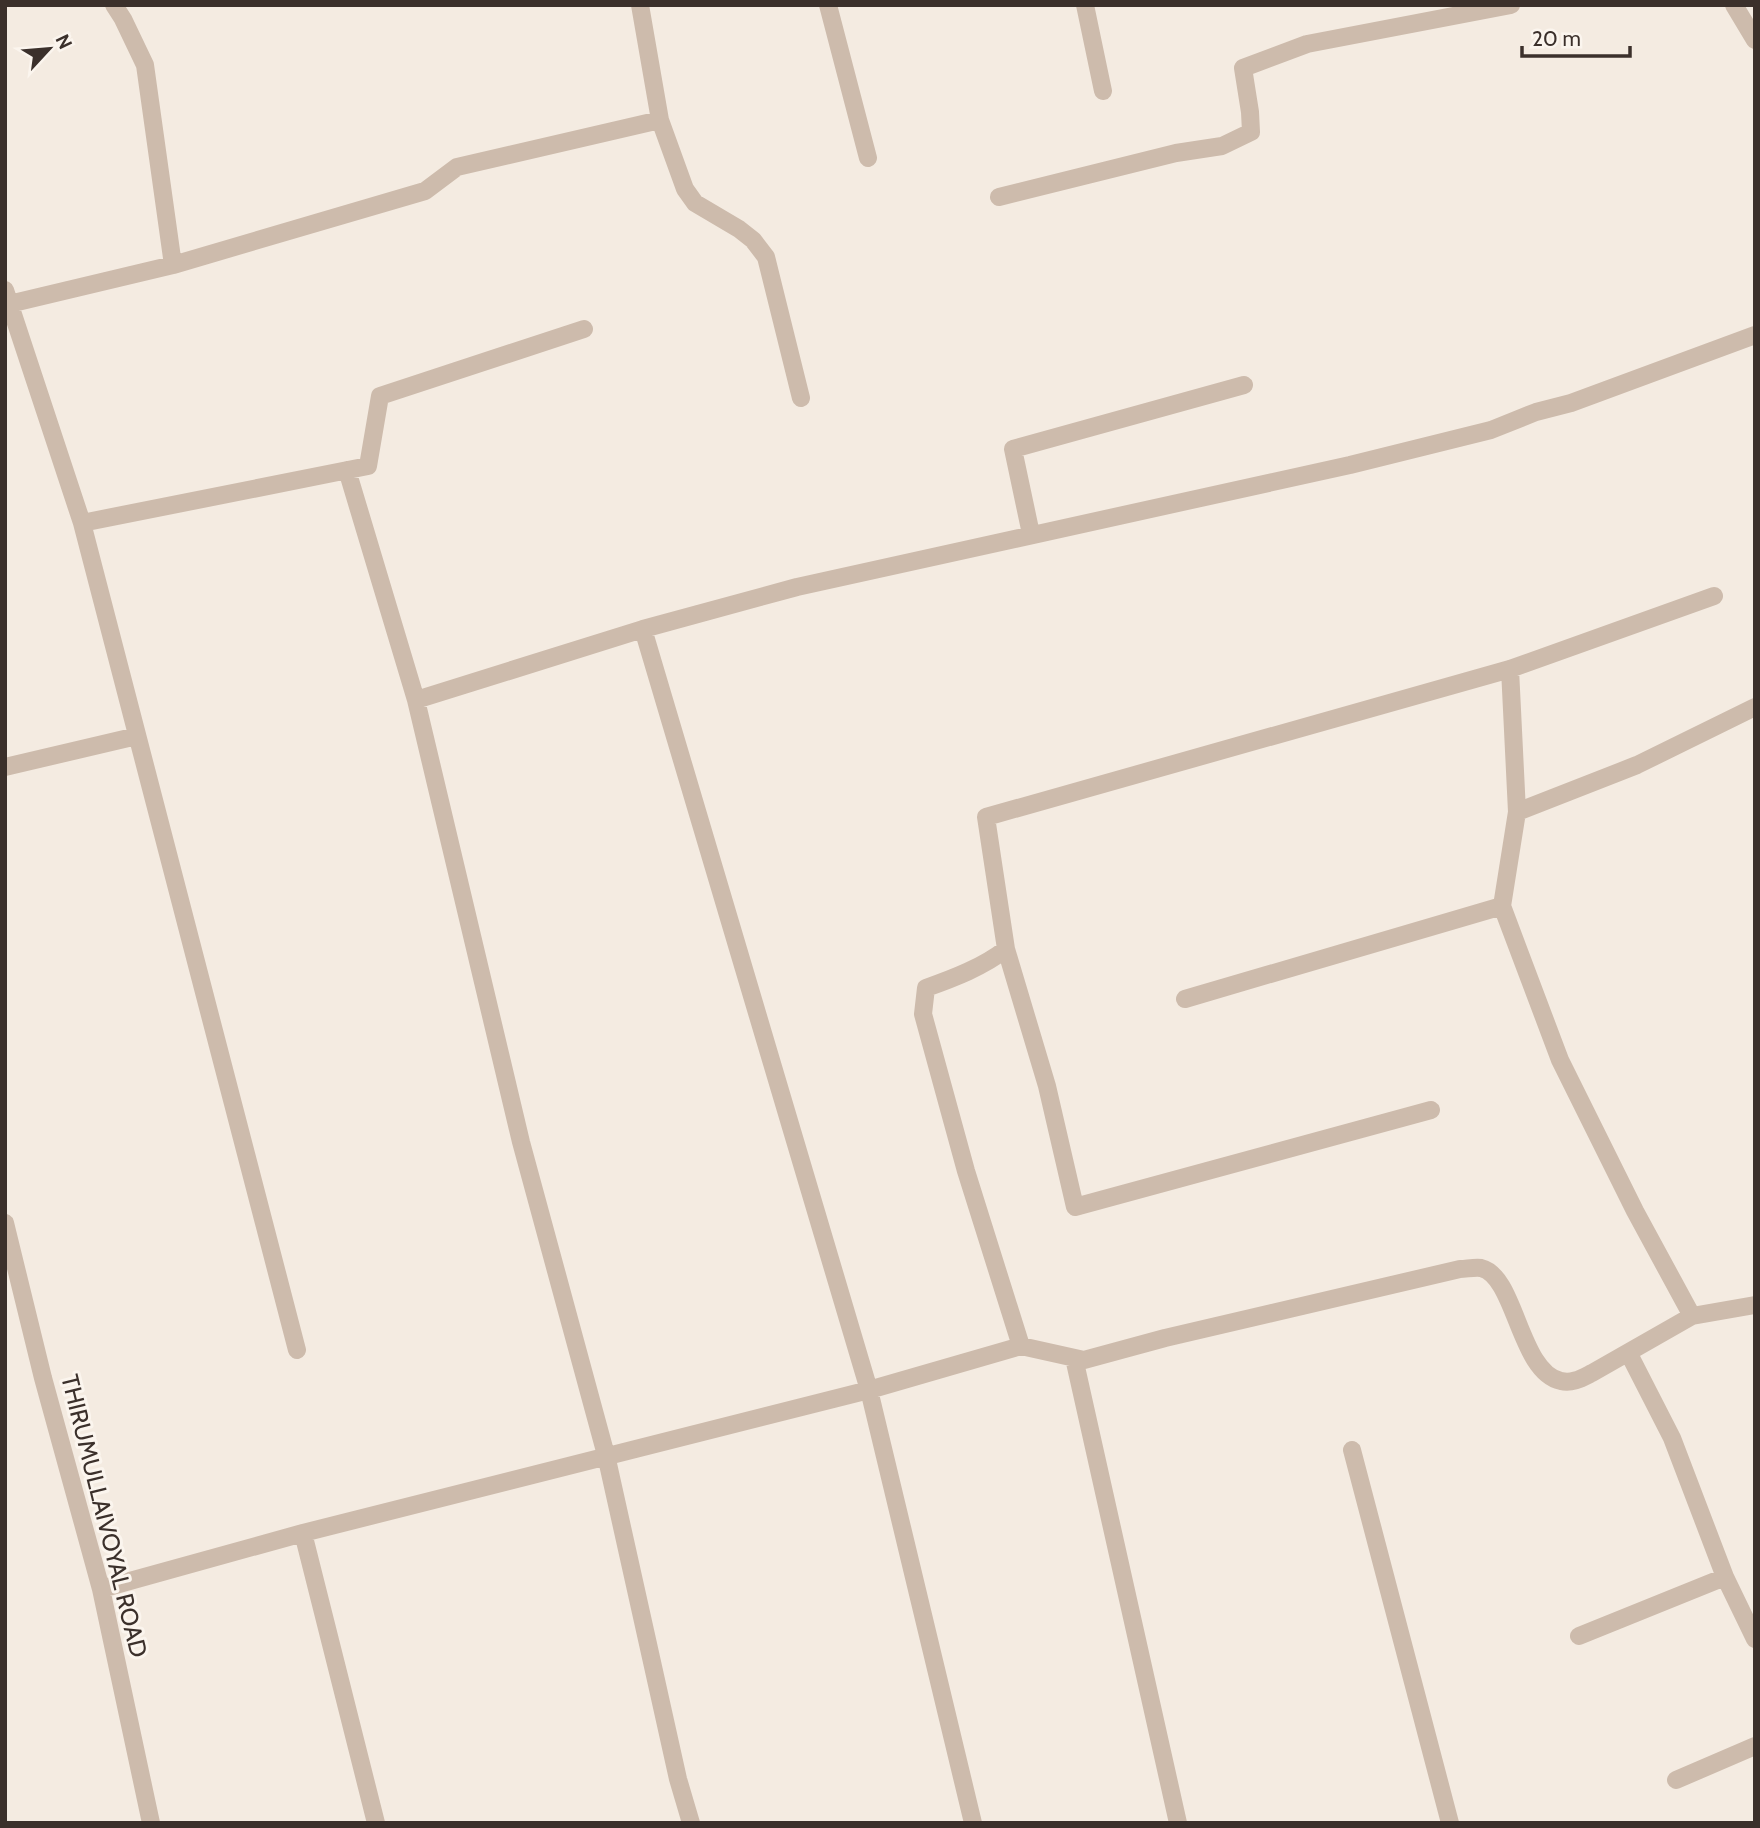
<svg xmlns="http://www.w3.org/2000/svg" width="1760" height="1828" font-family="Cabin,sans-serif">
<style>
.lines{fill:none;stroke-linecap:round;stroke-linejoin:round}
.minor{stroke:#cdbbac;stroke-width:18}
.labels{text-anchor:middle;stroke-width:6;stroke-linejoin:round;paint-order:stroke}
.street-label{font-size:24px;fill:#3b302b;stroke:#fbf5ee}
</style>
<rect width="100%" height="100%" fill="#f4ebe1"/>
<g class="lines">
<path class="minor" d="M114,5L123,19L145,65L173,265
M640,5L660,120L685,189L695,203L739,229L753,240L766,257L801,398
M828,5L868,158
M1085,5L1103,91
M1734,5L1755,40
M999,197L1176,153L1222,146L1251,132L1250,112L1243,68L1307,44L1511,5
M5,290L82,523L297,1350
M5,305L173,265L425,191L457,167L660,120
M347,470L416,700L521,1142L606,1455L678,1779L691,1823
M82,523L368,466L380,396L584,329
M1031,534L1013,449L1244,385
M643,629L869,1390L973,1823
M416,700L643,629L797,587L1350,465L1491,430L1536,412L1571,403L1755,335
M5,767L137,736
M1517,812L1637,765L1755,707
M1006,949C983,967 954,978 926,988L923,1014L966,1171L1021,1346
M1185,999L1502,906
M1431,1110L1075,1207L1047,1086L1006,949L986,817L1510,669L1714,596
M5,1223L43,1378L101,1589L151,1823
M1692,1316L1755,1305
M1629,1354L1672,1438L1725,1577L1755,1639
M1074,1358L1178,1823
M1352,1450L1450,1823
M303,1533L376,1823
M101,1589L303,1533L869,1390L1021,1346L1084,1360L1165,1338L1460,1269C1466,1269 1475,1267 1481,1268C1516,1276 1519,1372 1561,1381C1572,1384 1582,1378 1592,1373L1692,1316L1635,1211L1560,1060L1502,906L1517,812L1510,669
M1579,1636L1725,1577
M1676,1780L1755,1746"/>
</g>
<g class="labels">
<g class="street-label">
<text transform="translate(104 1516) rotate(76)" y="8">THIRUMULLAIVOYAL ROAD</text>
</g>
</g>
<rect width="1760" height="1828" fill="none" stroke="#3b302b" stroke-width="14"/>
<g transform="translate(49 49) rotate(64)" stroke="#fbf5ee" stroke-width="5" paint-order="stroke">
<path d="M0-5L12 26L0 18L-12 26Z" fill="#3b302b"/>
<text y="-10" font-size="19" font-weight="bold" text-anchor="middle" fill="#3b302b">N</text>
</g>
<path d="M1522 46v10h108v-10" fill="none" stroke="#3b302b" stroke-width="3.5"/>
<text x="1532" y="46" font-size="21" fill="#3b302b" stroke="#fbf5ee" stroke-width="5" paint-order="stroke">20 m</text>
</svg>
